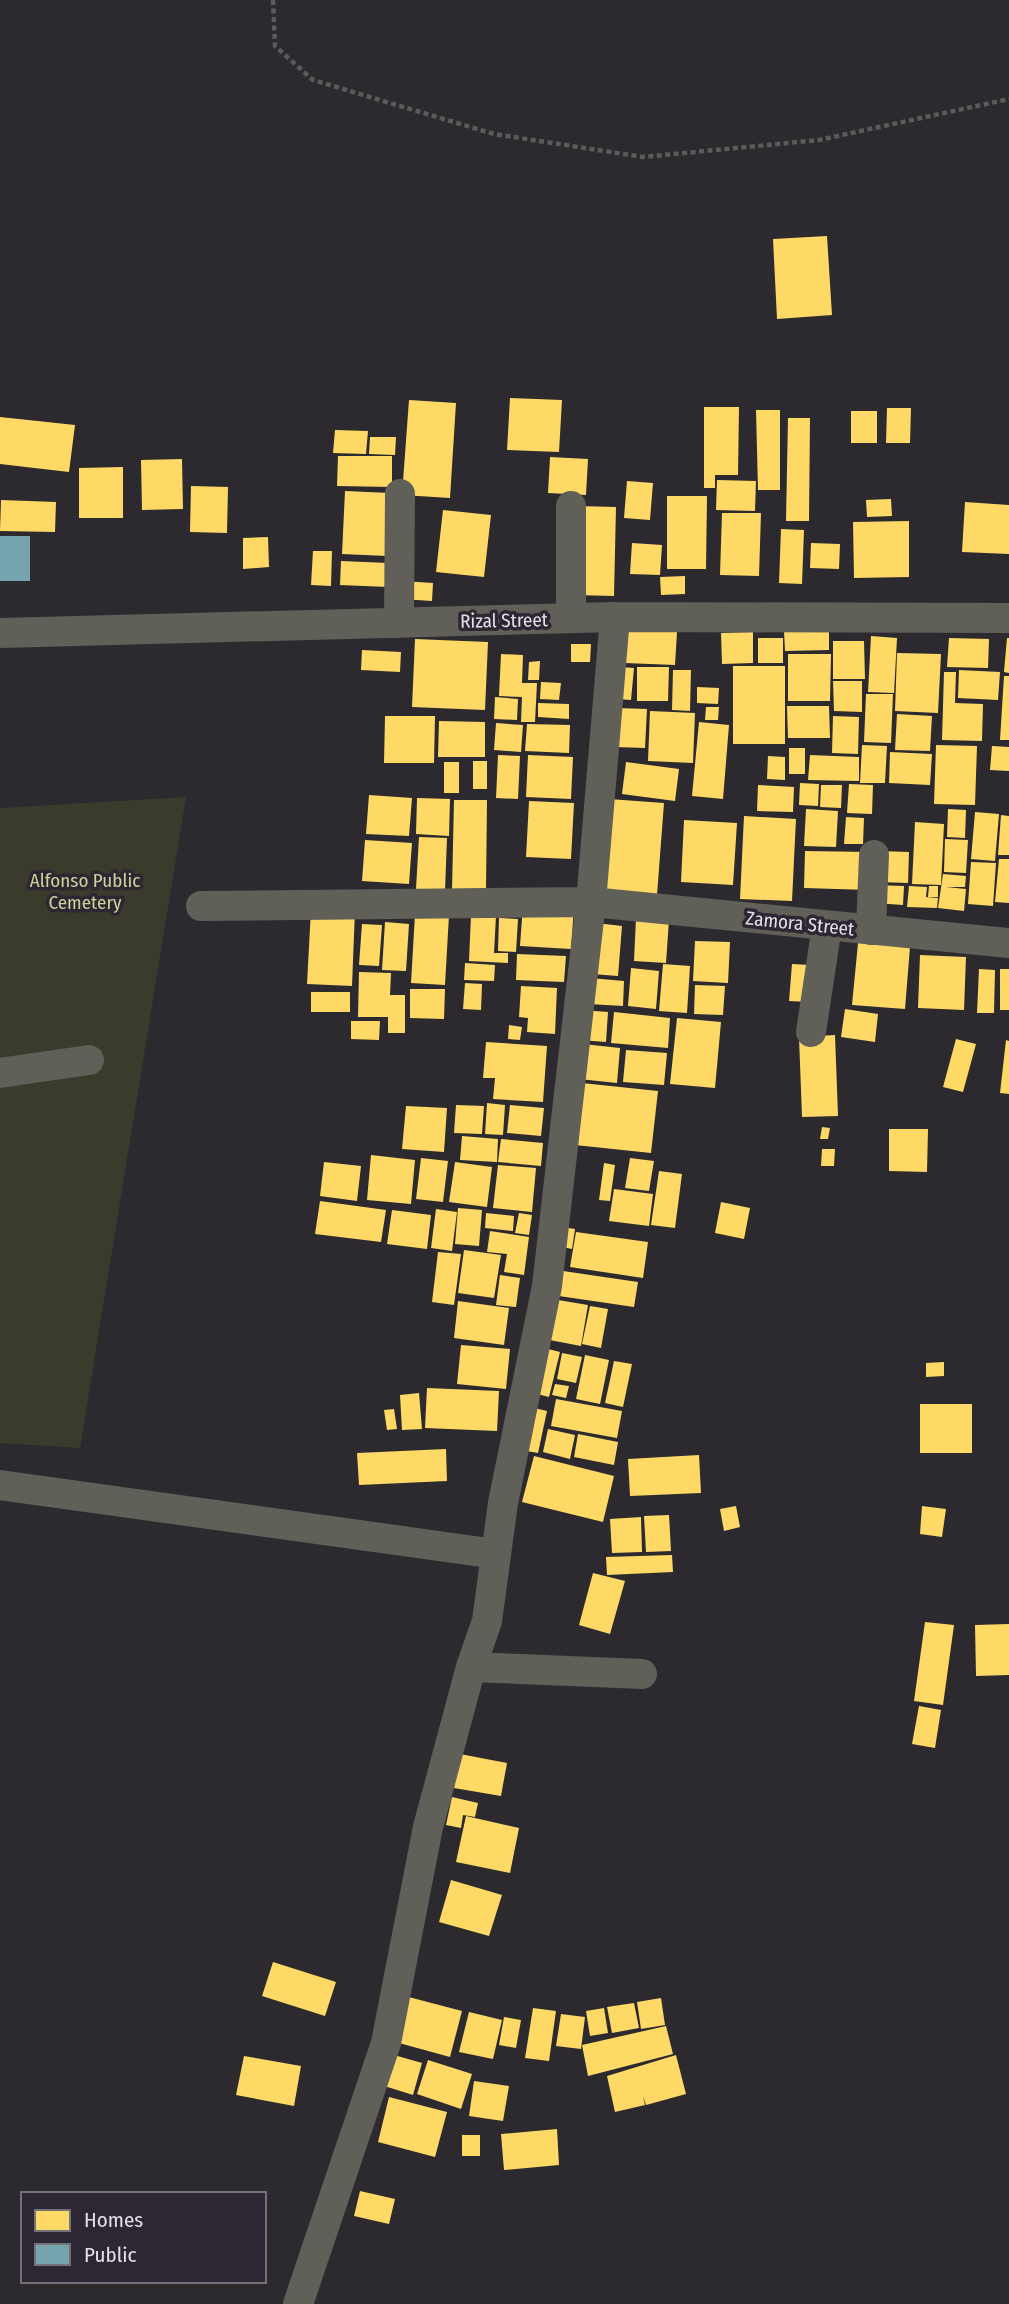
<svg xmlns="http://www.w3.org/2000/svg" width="1009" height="2304" font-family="'Fira Sans Condensed',sans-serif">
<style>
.green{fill:#3a3b2c}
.homes{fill:#ffd966}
.public{fill:#76a5af}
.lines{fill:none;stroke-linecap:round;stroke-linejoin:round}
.path{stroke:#5c5b58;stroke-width:4.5;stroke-dasharray:5 3.5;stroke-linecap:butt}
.minor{stroke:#605f58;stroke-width:30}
.labels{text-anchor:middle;stroke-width:7;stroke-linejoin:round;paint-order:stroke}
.street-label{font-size:19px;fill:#e2e0e7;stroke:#2c2732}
.park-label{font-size:19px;fill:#cdd298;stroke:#2c2732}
</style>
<rect width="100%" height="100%" fill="#2c2a2f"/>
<path class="green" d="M186,797L80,1448L0,1443V808Z"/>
<path class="homes" d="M827,236L832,315L777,319L773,239Z
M510,398L562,400L559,452L507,450Z
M409,400L456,403L450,498L402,495Z
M704,407H739L738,475H715V488H704Z
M887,408H911L910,443H886Z
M756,410H780V490H758Z
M851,411H877V443H851Z
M0,417L75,425L69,472L0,464Z
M788,418H810L809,521H786Z
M335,430L368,431L366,454L333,453Z
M370,437H396L395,455L369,454Z
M338,456H392V487L337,486Z
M550,457L588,459L586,495L548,493Z
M182,459L183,509L142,510L141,460Z
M123,467V518H79V468Z
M717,480L756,481L755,511L716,510Z
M627,481L653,483L650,520L624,518Z
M191,486L228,487L227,533L190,532Z
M345,491L390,493L387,556L342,554Z
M667,496H707L706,569H667Z
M891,499L892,516L867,517L866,500Z
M1,500L56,502L55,532L0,531Z
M965,502L1009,505V554L962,552Z
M578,506L616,507L614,596L576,595Z
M443,510L491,515L484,577L436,572Z
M722,513H761L759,576L720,575Z
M909,521V577L854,578L853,522Z
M781,529L804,530L802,584L779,583Z
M268,537L269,567L243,569V538Z
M632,543L662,545L660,575L630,574Z
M811,543L840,544L839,569L810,568Z
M313,551H332L331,586L311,585Z
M341,561L389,563L388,587L340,585Z
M685,576V594L661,595L660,577Z
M402,581L433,583L432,601L401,599Z
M829,630V650L785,651L784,631Z
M627,631L677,632L675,665L625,663Z
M753,632V663L722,664L721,633Z
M871,636L897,638L894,693L868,692Z
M758,638H783V663H758Z
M949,638L989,639L988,668L947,667Z
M1007,638H1009V673L1004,672Z
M415,639L488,642L485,710L412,707Z
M833,641H864L865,679H833Z
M571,644H591L590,662H571Z
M362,650L401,652L400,672L361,670Z
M897,653L941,654L938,713L895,711Z
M501,654L523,655L522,683H537L535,722H521L522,697L499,696Z
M788,654H831L830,701H788Z
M540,661L539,680H528L529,662Z
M733,666H785V744H733Z
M620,667L634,668L631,700L618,699Z
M637,667H669L668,701H637Z
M673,670H691L690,711L672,710Z
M959,670L1000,672L998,700L958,698Z
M944,672H956L955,703L983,704L982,741L942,740Z
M1004,676H1009V740H1000Z
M833,681H862V712L834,711Z
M541,682L561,683L559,700L540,699Z
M697,687L719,688L718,704L697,703Z
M866,694H893L891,743L864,742Z
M495,697L518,699L517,720L494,719Z
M538,703L569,704V719L538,717Z
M787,706H829L830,738H788Z
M706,707H719L718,720H705Z
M616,708L647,709L645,748L615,747Z
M650,711L695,713L693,763L648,761Z
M897,714L932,716L930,751L895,750Z
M385,716H435L434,763H384Z
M833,716L859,717L858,754L832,753Z
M439,721L485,722V757H438Z
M699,722L729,725L723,799L692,796Z
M496,723L523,725L521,752L494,750Z
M527,724L570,725L569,753L525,751Z
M862,745L887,746L885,783H860Z
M936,745L977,746L975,805L934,804Z
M992,746L1009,747V771L990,770Z
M789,748H805V774H789Z
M890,752L932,754L930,785L889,783Z
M498,755L520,756L518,799L496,798Z
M528,755L573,757L571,799L526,797Z
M810,755L859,757V781L808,780Z
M768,756L785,757V780L767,779Z
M473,761H487V789H473Z
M444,762H459V793H444Z
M626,762L679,769L675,801L622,794Z
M800,783L819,784L818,806L799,805Z
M849,784L873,785L872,814L847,813Z
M758,785L794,787L793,812L757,811Z
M821,785H842L841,808L820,807Z
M369,795L412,798L409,836L366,834Z
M417,798L450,799L449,836L416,834Z
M609,799L664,803L657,895L601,891Z
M454,800H487L486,890H452Z
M529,801L574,803L571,859L526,857Z
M806,809L838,811L836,847L804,846Z
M948,809L966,810L965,838L947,837Z
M975,812L999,814L995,861L971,859Z
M1001,815L1009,816V855H998Z
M744,816L796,819L792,901L740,899Z
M846,817L864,818L863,844H844Z
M684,820L737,823L733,885L681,882Z
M915,822L944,824L941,885L912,884Z
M419,837L447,838L445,891L416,889Z
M945,839L968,840L966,873L944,872Z
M365,840L412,843L409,884L362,881Z
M805,851L870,852L869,890L804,888Z
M879,851L909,852L908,883L878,882Z
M999,859H1009V903L995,902Z
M971,862L996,863L993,906L968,904Z
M943,874L966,876L965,887H946L966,889L964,911L938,908Z
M875,885L904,886L903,905L874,903Z
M909,886L927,887L926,897L938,898L937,908L907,907Z
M929,886H938V897H928Z
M523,905L574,907L571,949L520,946Z
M311,909L355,910L352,986L307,984Z
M415,914L449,915L445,985L411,983Z
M471,915L496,916L494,953H508V963L469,961Z
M499,918L518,919L516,952L498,951Z
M636,918L669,920L666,963L634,961Z
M385,922L409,924L406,971L382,970Z
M596,923L622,926L618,976L592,974Z
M362,924L382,925L379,966L359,965Z
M695,941L730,942L728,983L693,981Z
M858,943L910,947L905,1009L852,1005Z
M517,954L566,956L564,982L516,980Z
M920,955L966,957L964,1010L918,1008Z
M465,963L495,965L494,981L464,980Z
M663,964L690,966L687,1013L659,1011Z
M792,964L811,965L808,1002L789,1001Z
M631,968L659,971L656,1009L628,1006Z
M979,969L995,970L994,1013H977Z
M1000,969H1009V1010H1000Z
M359,972L391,973L390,995H405V1033H388V1017H358Z
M590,978L624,981L623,1006L588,1004Z
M465,983L482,984L481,1010L463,1009Z
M695,985L725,986L723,1015L694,1014Z
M521,986L557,988L555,1034L527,1032L528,1018L519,1017Z
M410,989H445L444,1019L410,1018Z
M311,992H350V1012H311Z
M845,1009L878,1014L875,1042L841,1037Z
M582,1010L608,1012L606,1042L580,1040Z
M614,1012L670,1018L668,1048L611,1043Z
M677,1018L721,1022L715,1088L670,1084Z
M351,1021H380L379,1040L351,1039Z
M509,1025L522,1027L520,1040L508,1039Z
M835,1035L838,1116L802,1117L799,1037Z
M956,1039L976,1044L963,1092L943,1087Z
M1006,1040L1009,1041V1094L1000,1093Z
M486,1042L547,1046L543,1102L493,1099L495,1078H483Z
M583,1044L620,1048L617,1083L579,1079Z
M626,1050L667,1053L664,1085L623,1082Z
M582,1083L658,1091L651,1153L575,1145Z
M487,1103L505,1105L503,1135L485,1134Z
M456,1105L484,1106L482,1134L454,1133Z
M510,1105L544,1108L541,1136L507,1133Z
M406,1106L447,1108L444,1152L402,1149Z
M822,1127L830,1128L828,1139H820Z
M889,1129H928L927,1172L889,1171Z
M462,1136L498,1139L497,1162L460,1160Z
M501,1139L543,1143L541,1166L498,1162Z
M822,1149H835L834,1166H821Z
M371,1155L415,1160L411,1204L367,1200Z
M421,1158L448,1161L443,1202L416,1199Z
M630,1158L654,1161L649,1191L625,1188Z
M324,1162L361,1166L357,1201L320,1196Z
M455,1162L492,1167L487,1207L449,1202Z
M604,1163L615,1165L610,1201L599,1200Z
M498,1165L536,1168L532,1212L493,1208Z
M659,1171L682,1174L675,1228L651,1225Z
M614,1189L653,1194L649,1226L609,1221Z
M320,1201L386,1210L381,1242L315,1234Z
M721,1202L750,1208L744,1239L715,1233Z
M458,1208L482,1210L479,1246L455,1244Z
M436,1209L457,1212L452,1251L431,1248Z
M392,1210L431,1215L427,1249L387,1244Z
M486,1213L514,1216L513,1231L485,1228Z
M519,1213L532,1215L529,1235L515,1233Z
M556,1226L575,1229L572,1249L553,1245Z
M490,1231L529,1237L524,1275L504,1272L507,1254L487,1252Z
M576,1232L648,1242L643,1278L570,1267Z
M464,1250L501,1255L494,1298L458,1293Z
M438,1252L461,1254L454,1305L432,1302Z
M563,1271L638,1282L634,1307L559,1296Z
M500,1275L520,1278L516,1307L496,1305Z
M546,1298L588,1305L581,1346L539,1338Z
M458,1301L509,1308L504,1345L454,1338Z
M590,1306L608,1309L601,1348L582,1344Z
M461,1345L510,1349L506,1389L457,1384Z
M540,1347L560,1352L549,1397L529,1392Z
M562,1353L582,1357L576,1383L557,1379Z
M585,1355L609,1360L600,1404L576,1399Z
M614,1361L632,1364L623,1407L605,1403Z
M944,1362V1376L926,1377V1363Z
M555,1384L569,1386L566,1398L552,1395Z
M427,1388L499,1391L497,1431L425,1428Z
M419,1393L422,1429L402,1430L400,1395Z
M556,1399L622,1411L617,1438L551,1426Z
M920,1404H972V1453H920Z
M526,1406L547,1411L538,1453L516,1449Z
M394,1409L397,1429L387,1430L384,1410Z
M548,1429L575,1435L570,1459L543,1452Z
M578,1434L618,1442L614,1465L574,1457Z
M446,1449L447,1481L359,1485L357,1453Z
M699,1455L701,1493L630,1496L628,1459Z
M534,1456L614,1476L603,1522L522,1502Z
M736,1506L740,1527L724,1531L720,1509Z
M922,1506L946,1509L942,1537L920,1534Z
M669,1515L671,1551L646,1552L644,1516Z
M641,1517L642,1552L612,1553L610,1519Z
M672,1555L673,1572L607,1575L606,1557Z
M593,1573L625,1581L610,1634L579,1625Z
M925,1622L954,1625L943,1705L914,1701Z
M1009,1624V1675L976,1676L975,1625Z
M919,1706L941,1710L935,1748L912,1744Z
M460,1754L507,1763L501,1796L454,1788Z
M452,1797L478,1803L475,1817L463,1815L461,1828L446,1825Z
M466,1816L519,1828L510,1873L456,1862Z
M451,1880L502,1895L489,1936L439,1922Z
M273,1962L336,1982L325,2016L262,1996Z
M401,1995L462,2011L450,2057L388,2040Z
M661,1998L665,2025L641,2029L637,2002Z
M634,2003L639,2028L612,2033L607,2007Z
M533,2008L556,2011L549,2061L525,2058Z
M604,2008L608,2033L590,2036L586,2011Z
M469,2012L502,2020L493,2059L459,2052Z
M561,2014L585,2017L581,2049L556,2046Z
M504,2017L521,2020L516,2048L499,2045Z
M666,2026L673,2054L588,2076L582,2045Z
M387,2053L422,2063L413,2095L378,2084Z
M676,2055L686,2094L646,2105L643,2096L645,2105L615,2112L607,2076Z
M244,2056L301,2066L294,2106L236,2095Z
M428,2060L472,2074L461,2109L417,2094Z
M474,2081L509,2086L503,2121L469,2116Z
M389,2097L447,2112L435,2157L378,2142Z
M557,2129L559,2165L504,2170L501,2134Z
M462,2135H480V2156H462Z
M360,2191L395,2199L389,2224L354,2216Z"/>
<path class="public" d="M0,536H30V581H0Z"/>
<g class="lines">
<path class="path" d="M273,0L275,46L313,80L494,134L643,157L819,140L1009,99"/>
<path class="minor" d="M571,506V618
M399,623L400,494
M0,633L615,617L1009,618
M201,906L591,902L1009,943
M871,930L874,855
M811,1032L827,926
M0,1073L89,1060
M0,1485L496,1554
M471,1667L642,1674
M298,2304L386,2043L428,1827L471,1667L487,1621L503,1503L547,1286L591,902L615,617"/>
</g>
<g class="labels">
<g class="street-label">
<text transform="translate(504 620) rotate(-1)" y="7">Rizal Street</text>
<text transform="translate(800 923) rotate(6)" y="7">Zamora Street</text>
</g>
<g class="park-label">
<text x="85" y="887">Alfonso Public<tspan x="85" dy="22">Cemetery</tspan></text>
</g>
</g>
<rect x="21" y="2192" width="245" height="91" fill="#2c2732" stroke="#75717a" stroke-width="2"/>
<rect x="35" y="2210" width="35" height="21" fill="#ffd966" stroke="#75717a" stroke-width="2"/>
<text x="84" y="2227" font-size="21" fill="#e2e0e7">Homes</text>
<rect x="35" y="2244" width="35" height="21" fill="#76a5af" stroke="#75717a" stroke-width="2"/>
<text x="84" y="2262" font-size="21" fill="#e2e0e7">Public</text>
</svg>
